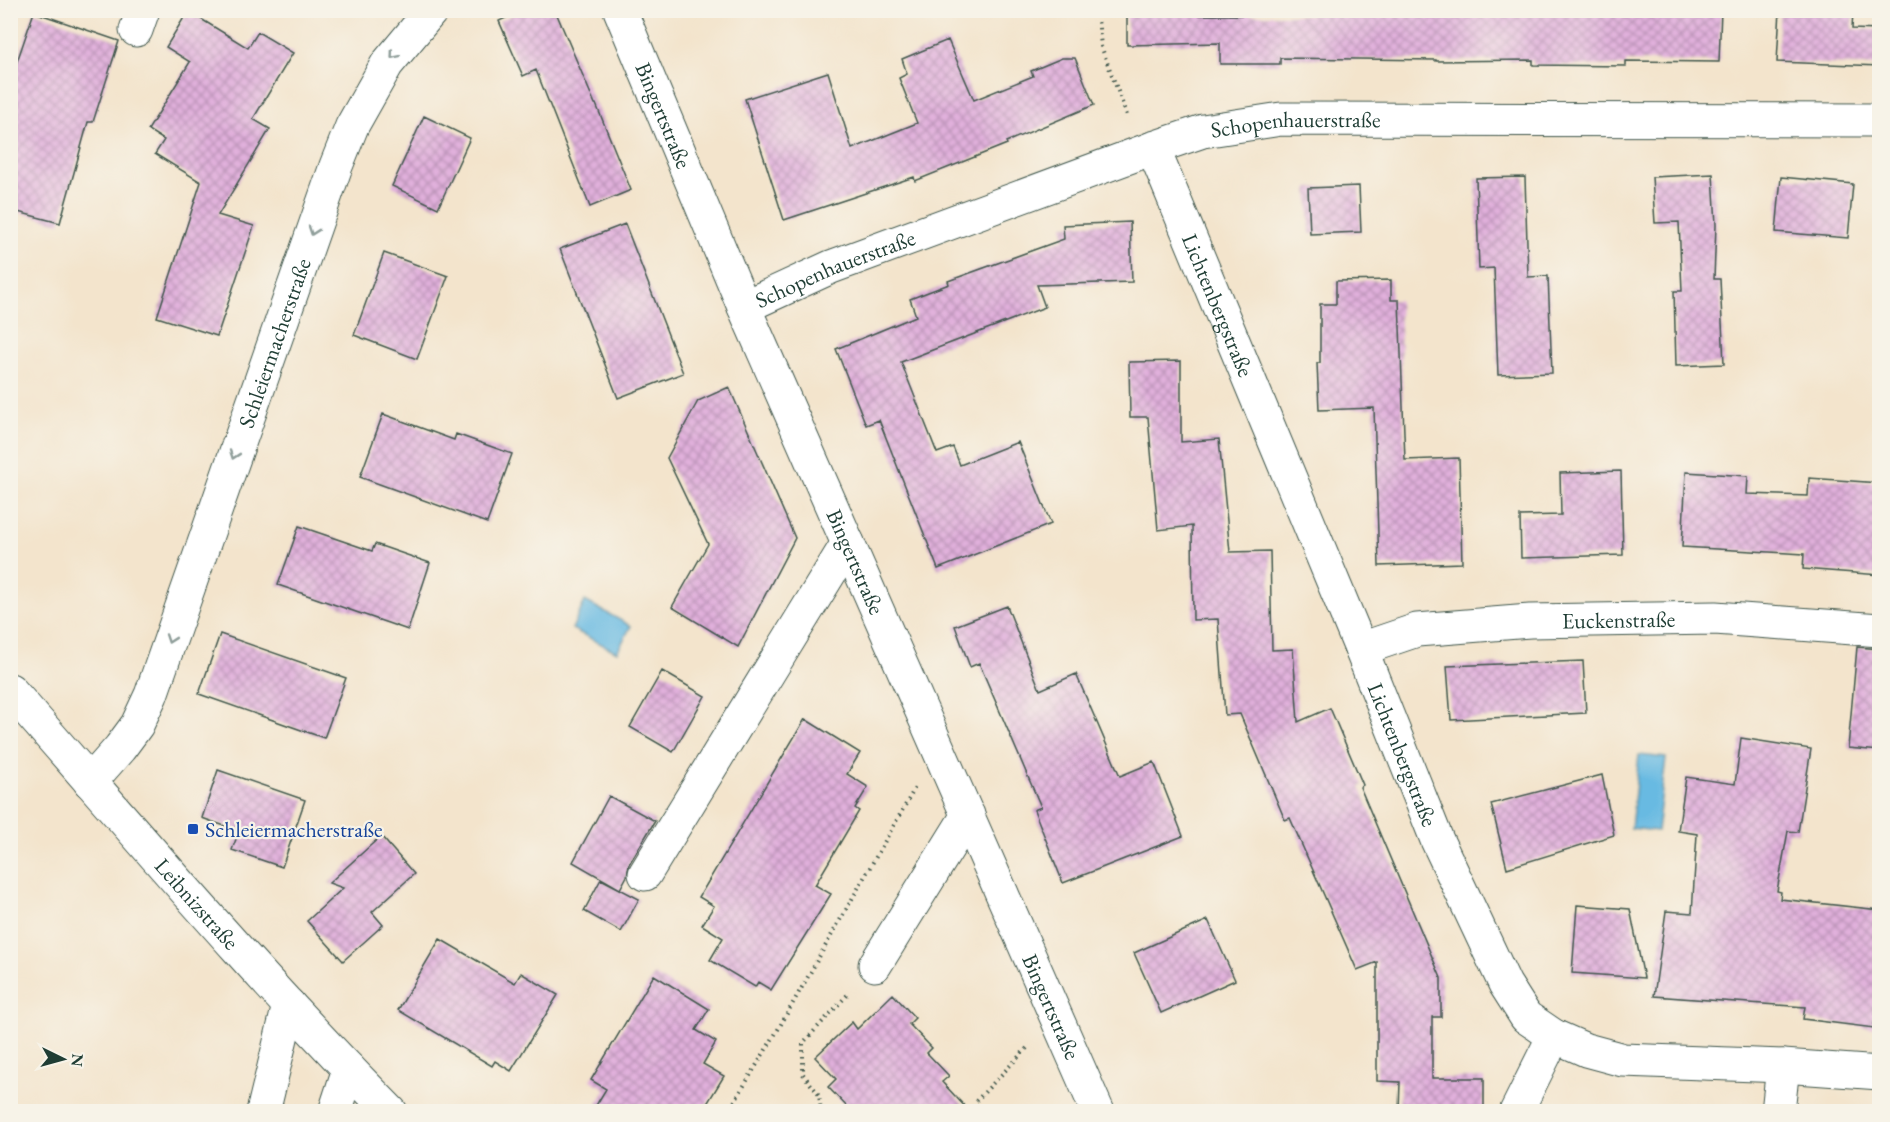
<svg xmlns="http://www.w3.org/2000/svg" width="1890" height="1122" font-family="'EB Garamond',serif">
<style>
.water{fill:#67bae2;stroke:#437c8b;stroke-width:1.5}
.building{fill:url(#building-cross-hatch)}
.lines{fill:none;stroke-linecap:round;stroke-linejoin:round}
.minor-casing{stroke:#3f564b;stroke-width:35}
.path{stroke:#3f564b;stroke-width:4;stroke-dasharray:1.5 4.5;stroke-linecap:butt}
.minor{stroke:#fff;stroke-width:33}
.oneway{stroke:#8f9e9a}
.transit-dot{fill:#1a4fb4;stroke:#f7f3e8;stroke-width:2}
.labels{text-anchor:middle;stroke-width:4.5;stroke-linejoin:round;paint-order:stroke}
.street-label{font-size:22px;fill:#1f3d34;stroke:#f7f3e8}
.transit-label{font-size:22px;fill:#164399;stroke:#f7f3e8;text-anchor:start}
</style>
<defs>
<pattern id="building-cross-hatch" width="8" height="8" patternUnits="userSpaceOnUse" patternTransform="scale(1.5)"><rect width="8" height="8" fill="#e1b0dc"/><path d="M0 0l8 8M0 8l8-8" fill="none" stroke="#b690b3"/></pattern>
</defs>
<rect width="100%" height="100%" fill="#f7f3e8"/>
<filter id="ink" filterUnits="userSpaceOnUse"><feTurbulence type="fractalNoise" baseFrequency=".0167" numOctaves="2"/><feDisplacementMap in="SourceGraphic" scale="12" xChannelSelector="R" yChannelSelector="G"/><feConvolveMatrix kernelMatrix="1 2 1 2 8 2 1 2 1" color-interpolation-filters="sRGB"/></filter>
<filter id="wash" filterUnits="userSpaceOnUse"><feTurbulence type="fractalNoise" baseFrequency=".008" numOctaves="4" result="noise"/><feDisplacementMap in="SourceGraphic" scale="24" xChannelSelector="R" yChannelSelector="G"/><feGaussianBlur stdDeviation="1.35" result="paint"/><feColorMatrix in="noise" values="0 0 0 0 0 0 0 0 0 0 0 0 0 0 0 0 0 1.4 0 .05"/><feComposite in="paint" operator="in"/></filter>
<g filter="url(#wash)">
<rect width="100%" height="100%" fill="#f3e4cc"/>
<path class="water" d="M585,601L631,626L617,652L572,629Z
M1639,755L1666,758L1657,831L1631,828Z"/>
<g id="blocks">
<path class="building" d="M523,10H555L595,104H596L631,190L590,207L536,70L523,76L499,21Z
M1127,10H1179V15H1311V10H1721L1719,62L1626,61V66L1533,65V60L1436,61V60L1280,58V64H1220V43L1127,45Z
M1780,10H1853L1852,29L1880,30V66L1777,62Z
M188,11L248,48L258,32L293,53L253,119L270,129L218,215L254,226L217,336L157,317L201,182L155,154L164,140L148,130L190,62L166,47Z
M34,12L119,41L93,122H88L60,223L10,210V82Z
M948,40L974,100L1033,76L1031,71L1062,58H1075L1094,105L1006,142L1007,144L915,181L914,177L784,220L745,99L828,72L852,149L917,123L899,78L907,74L902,59Z
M424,116L470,138L438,208L392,186Z
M1713,174L1716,225L1714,279H1720L1724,364L1676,366L1674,291H1682L1679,222L1655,223L1652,177Z
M1525,177L1528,277L1548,276L1552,373L1498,375L1494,268L1479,269L1476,178Z
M1781,177L1853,184L1848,238L1776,232Z
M1359,186L1361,232L1310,234L1308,188Z
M1130,222L1132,282L1037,285L1045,307L901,362L937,453L953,447L960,465L1018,442L1051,524L938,569L879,420L866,425L836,349L916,316L910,299L949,284L948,281L1064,239L1063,225Z
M625,224L683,373L618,398L560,249Z
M384,253L448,276L417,359L354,335Z
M1391,280V300H1399L1405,460L1459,458L1462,563L1379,566L1374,408L1319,410L1317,363H1320V304H1336V281Z
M1181,361V442L1219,439L1230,552L1270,551L1272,650L1293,649L1298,722L1330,708L1363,785L1360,787L1441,978V1017H1432V1078H1484V1111H1399L1400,1082L1377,1081V962L1357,970L1290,818L1285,820L1240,714L1225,715L1218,619L1193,620L1192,526L1158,530L1148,417H1130L1129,362Z
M729,387L795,538L738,647L672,607L708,544L667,458L698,401Z
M383,414L454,440L456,434L512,454L487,523L360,477Z
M1621,471L1623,555L1521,558L1520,516L1561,515L1560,473Z
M1686,472L1748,476L1747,494L1808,496L1809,478L1880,483V575L1803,569L1804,554L1682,547Z
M299,526L372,551L375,544L430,563L408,630L278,585Z
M1007,606L1040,690L1076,674L1120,776L1154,762L1183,836L1063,883L1034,810L1041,807L979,663L970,667L955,626Z
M220,634L346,678L324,738L199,694Z
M1857,647L1880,649V751L1848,748Z
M1583,661L1586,713L1451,720L1447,666Z
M662,671L705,696L673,752L630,727Z
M805,719L860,753L847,774L868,787L855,808L859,811L815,885L831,894L771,990L758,982L755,987L710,960L723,938L702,925L714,906L699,897Z
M1741,738L1811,749L1798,832L1788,831L1777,891L1781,892L1780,899L1880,910V976L1874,1028L1803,1019L1805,1007L1654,996L1666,911L1692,913L1697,834L1678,831L1686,777L1735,784Z
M218,770L305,800L282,867L232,850L239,831L202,818Z
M1602,775L1614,835L1507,868L1491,804Z
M609,796L655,821L629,864L627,876L620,889L573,862Z
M381,836L414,874L372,912L383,925L343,961L307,921L343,888L329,883Z
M601,879L639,899L621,932L584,911Z
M1577,905L1630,909L1644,978L1572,973Z
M1208,920L1235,980L1161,1013L1134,953Z
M440,939L515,983L521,973L558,995L511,1071L495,1061L492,1066L398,1010Z
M654,975L709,1009L696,1030L716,1042L703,1064L724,1076L702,1112H592L606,1089L591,1080Z
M893,994L915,1018L909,1024L932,1048L927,1053L949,1076L942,1082L970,1112H852L828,1087L836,1079L815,1057L852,1022L857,1029Z"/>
</g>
</g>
<g filter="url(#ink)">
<use href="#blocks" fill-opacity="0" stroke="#3f564b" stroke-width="1.5"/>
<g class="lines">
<defs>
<g id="minor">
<path id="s1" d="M620,10L744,307L1098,1112"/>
<path d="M136,30L143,10"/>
<path id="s2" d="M1153,148L1361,649L1437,840L1505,984L1526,1017L1554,1036L1586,1050L1623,1060L1783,1066L1880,1073"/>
<path id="s3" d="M744,307L831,267L1153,148L1203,131L1281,119L1880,120"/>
<path id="s4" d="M1361,649L1417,630L1530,621L1715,618L1880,630"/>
<path id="s5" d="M10,690C135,832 257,977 391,1112"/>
<path id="s6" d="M90,782L120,748L137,725L151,695L336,166L352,126L387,64L432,10"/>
<path d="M645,874L848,543"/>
<path d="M875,965L968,815"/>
<path d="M263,1112L289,1005"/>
<path d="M335,1112L349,1069"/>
<path d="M1516,1112L1554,1036"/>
<path d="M1778,1112L1783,1066"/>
</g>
</defs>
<use href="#minor" class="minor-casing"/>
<path class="path" d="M1097,10L1101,46L1128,118
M976,1101L1029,1046
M728,1112L776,1033L915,788
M821,1112L819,1095L803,1074V1043L850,992"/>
<use href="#minor" class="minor"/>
</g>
<defs><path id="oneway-chevron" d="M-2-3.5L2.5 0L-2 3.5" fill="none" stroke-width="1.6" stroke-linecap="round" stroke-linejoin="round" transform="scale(1.5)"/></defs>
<g class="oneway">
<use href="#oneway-chevron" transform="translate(394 55) rotate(130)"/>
<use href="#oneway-chevron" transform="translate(313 231) rotate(109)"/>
<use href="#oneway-chevron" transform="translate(234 455) rotate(109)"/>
<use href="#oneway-chevron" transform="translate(170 639) rotate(109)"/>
</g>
</g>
<rect class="transit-dot" x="187" y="823" width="12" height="12" rx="3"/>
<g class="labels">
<g class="street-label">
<text dy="8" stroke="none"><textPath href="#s1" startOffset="114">Bingertstraße</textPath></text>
<text dy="8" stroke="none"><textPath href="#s3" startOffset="585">Schopenhauerstraße</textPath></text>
<text dy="8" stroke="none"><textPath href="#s3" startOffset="99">Schopenhauerstraße</textPath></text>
<text dy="8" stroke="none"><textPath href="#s2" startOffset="170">Lichtenbergstraße</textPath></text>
<text dy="8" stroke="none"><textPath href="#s6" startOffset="480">Schleiermacherstraße</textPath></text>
<text dy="8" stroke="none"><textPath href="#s1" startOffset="600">Bingertstraße</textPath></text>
<text dy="8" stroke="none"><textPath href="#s4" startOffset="261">Euckenstraße</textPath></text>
<text dy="8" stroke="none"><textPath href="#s2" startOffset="656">Lichtenbergstraße</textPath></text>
<text dy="8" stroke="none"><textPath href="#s5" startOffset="284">Leibnizstraße</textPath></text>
<text dy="8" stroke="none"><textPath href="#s1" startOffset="1086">Bingertstraße</textPath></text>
</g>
<g class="transit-label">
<text x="205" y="837">Schleiermacherstraße</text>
</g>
</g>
<rect width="1890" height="1122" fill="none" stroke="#f7f3e8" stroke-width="36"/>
<g transform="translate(63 1059) rotate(95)" stroke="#f7f3e8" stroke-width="4.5" paint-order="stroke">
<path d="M0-4.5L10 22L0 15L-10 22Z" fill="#1f3d34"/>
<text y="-9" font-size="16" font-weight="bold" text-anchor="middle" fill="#1f3d34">N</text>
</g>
</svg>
